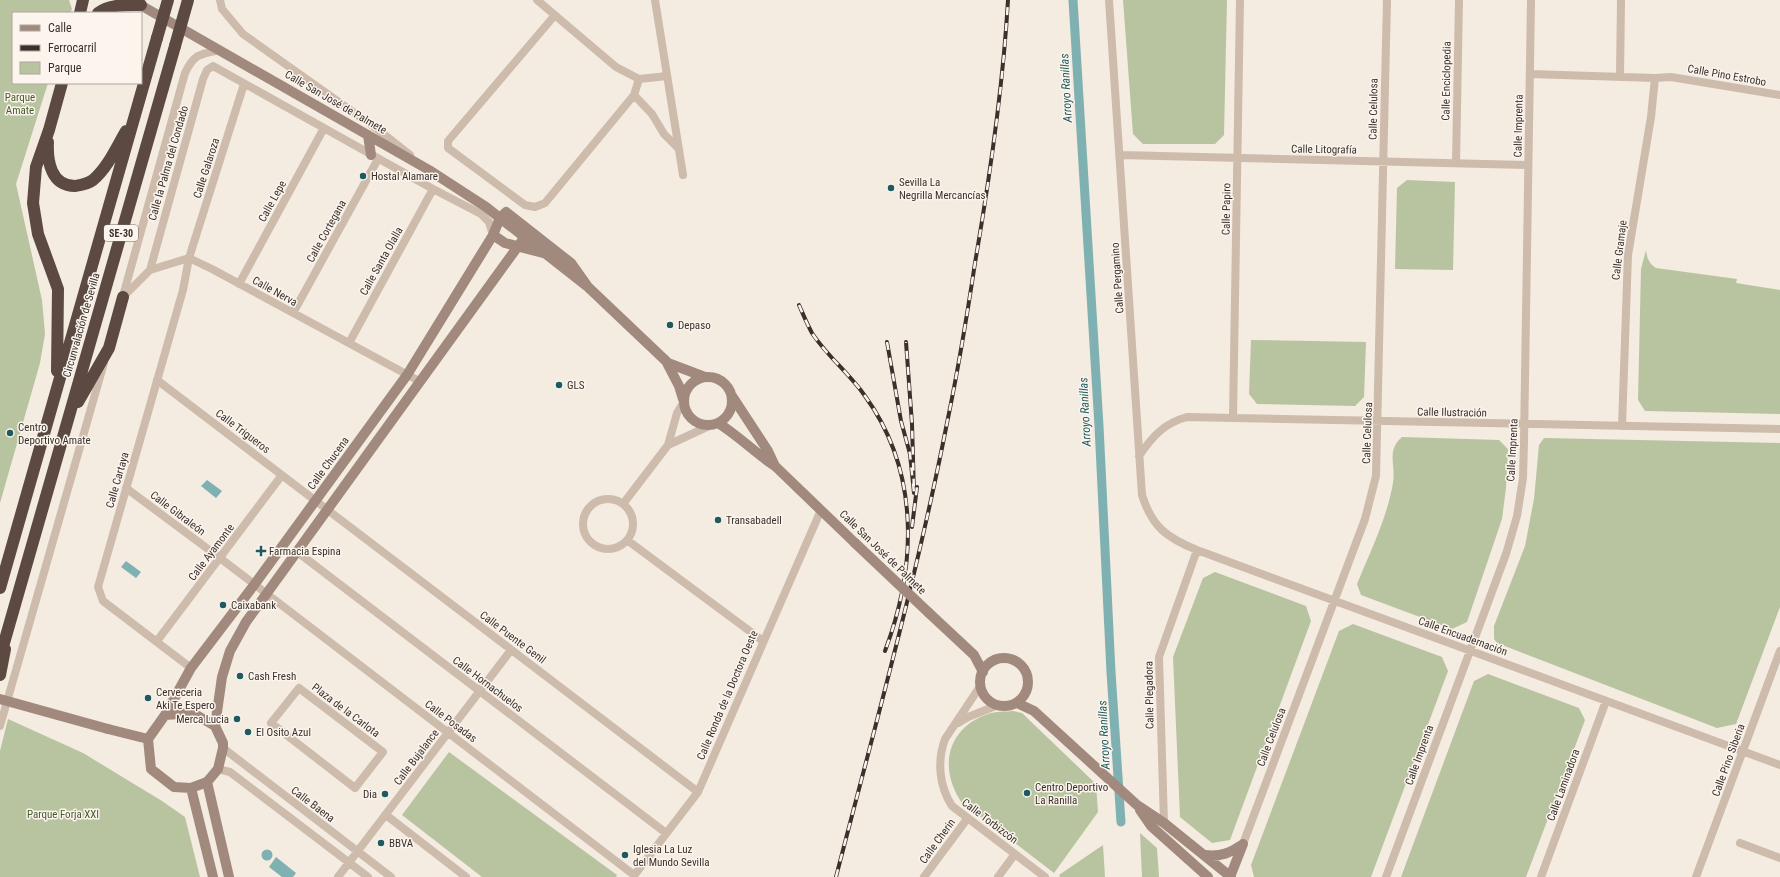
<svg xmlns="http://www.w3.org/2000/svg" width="1780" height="877" font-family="'Roboto Condensed',sans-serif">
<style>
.green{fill:#b8c4a0}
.water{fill:#7fb0b2}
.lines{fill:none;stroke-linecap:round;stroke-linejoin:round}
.canal{stroke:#7fb0b2;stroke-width:9}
.street{stroke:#cdbbac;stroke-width:8}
.secondary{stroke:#a18a7d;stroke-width:10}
.highway{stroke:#5c4a42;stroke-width:12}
.rail-casing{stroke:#3b302b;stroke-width:4}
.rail{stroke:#fbf5ee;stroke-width:2.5;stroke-dasharray:8;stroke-linecap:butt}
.secondary-bridge{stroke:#a18a7d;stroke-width:10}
.highway-bridge{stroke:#5c4a42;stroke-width:12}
.poi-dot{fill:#1f5a5e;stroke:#fbf5ee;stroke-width:1.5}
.labels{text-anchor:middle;stroke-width:3;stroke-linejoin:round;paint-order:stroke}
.shield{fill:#fbf5ee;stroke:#756b66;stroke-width:1}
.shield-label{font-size:10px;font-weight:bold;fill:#3b302b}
.street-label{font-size:11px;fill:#3b302b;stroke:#fbf5ee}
.park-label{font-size:11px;fill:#4a5a2e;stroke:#fbf5ee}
.poi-label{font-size:11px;fill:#3b302b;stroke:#fbf5ee;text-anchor:start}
.water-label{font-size:12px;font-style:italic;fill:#1f5a5e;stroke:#fbf5ee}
</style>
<rect width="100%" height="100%" fill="#f4ebe1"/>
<path class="green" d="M0,0H69L72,9L70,13H13V83H48L16,184L42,300L45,334L40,363L0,503Z
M1123,0H1227L1224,135L1215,144H1143L1133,134Z
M1407,180L1455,182L1453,270L1395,269L1397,188Z
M1646,250C1647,259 1649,263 1656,268L1737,279L1736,283L1780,290V414L1645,411L1638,400L1641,269Z
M1251,340L1366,342L1364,397L1355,406L1257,404L1249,394Z
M1402,437L1499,440L1508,449L1506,488L1502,519L1467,622L1452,629L1361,595L1357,584C1371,550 1387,518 1393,483C1396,464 1386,451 1402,437Z
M1544,438L1780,443V607L1736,724L1717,728L1497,643L1494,639V626L1525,546L1534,499L1539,445Z
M1215,572L1306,606L1311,621L1230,840L1212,843L1180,817L1173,657L1203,578Z
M1353,624L1442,657L1448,671L1371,877H1254L1251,865L1339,631Z
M1488,674L1579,708L1585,720L1526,877H1401L1474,681Z
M1013,711L1022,713L1096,784L1098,812L1054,873C1031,855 1007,837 984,819C977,814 964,808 960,800C938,765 949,727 988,714C996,711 1005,712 1013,711Z
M8,719L83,753L162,801L185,817L200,877H0V751Z
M449,752L617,875L616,877H482L402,815Z
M1140,833L1157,848L1159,877H1142Z
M1103,845L1105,877H1060L1059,875Z"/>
<path class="water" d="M207,480L222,491L216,498L201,486Z
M126,561L141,572L136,578L121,567Z
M261.5 855a5.5 5.5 0 1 1 11 0a5.5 5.5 0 1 1-11 0Z
M276,857L296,873L293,877H282L269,867Z"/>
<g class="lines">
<path class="canal" d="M1073,0L1099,426L1111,672L1121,822"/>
<path class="street" d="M220,0L222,9L243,34L377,129L410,155
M537,0L616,67L639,79L667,76
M655,0L683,175
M1109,0L1142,495C1152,527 1167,538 1197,550L1780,765
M555,15L448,141V148L525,205L535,207L545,203L634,95L639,79
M1530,74L1655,78L1671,77L1780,95
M1620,77L1621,0
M634,95L652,114L664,134L679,149
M1120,155L1528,165
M1456,163L1459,0
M150,270L203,79L207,70L213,66L433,189L481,214L489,222L493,235
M239,284L324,128
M123,296L185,73C194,54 200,54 220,50
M123,297L150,270L189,258L212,269L419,381
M293,313L378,159
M349,343L433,189
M157,380L698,792
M1233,418L1240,0
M1622,426L1628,255L1651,117L1655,78
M668,445L709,426
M1139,456C1152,437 1164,423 1187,417L1780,429
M126,488L220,558L634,875
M583 524a25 25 0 1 1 50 0a25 25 0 1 1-50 0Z
M623,504L668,445L677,413L683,403
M627,540L763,641
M296,551L666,833
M157,641L282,475
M191,668L103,601L98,587L183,290L189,258L244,84
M981,685L945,739C937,761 939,786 952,806L1045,877
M299,688L383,752L355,788L271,723Z
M958,723L968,717L998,705
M0,726L104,363
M223,748L391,877
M218,769L230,772L368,877
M386,815L466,877
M1164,823L1159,657L1197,550
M1740,843L1780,858
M1243,844L1365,519L1376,476L1387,0
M338,877L511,650
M633,877L698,792L821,510
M924,877L967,819
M998,877L1015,854
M1386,877L1506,554L1517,516L1523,478L1524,441L1531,0
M1541,877L1606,701
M1696,877L1780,651"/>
<path class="secondary" d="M135,2L429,170L486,207L588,287L666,361L679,386L683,399
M368,135L371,155
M493,235L505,243L543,253
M668,363L705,377
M684 401a24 24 0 1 1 48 0a24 24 0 1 1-48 0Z
M732,396L768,451L775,466
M718,423C739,436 755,453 775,466L855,543
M929,613L974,655L983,672
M980 682a24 24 0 1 1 48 0a24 24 0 1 1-48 0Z
M1017,703L1034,711L1137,805L1164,823L1231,877
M193,713L215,726L223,743V748L218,769L207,782L191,788L174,787L151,769L148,739L165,715Z
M165,715L191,668L254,585L407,375L493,235L500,218L506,212L571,263L588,287
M215,726L222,677L230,651L246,622L529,231
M108,729L148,739
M207,782L229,877
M191,788L213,877
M1140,810L1151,826L1208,877
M1205,855C1221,857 1230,853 1243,844
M1230,877L1243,844"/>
<path class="highway" d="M80,13L83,0
M98,13C110,4 127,5 141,5
M48,142C47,161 51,186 75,186C81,185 88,184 93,180C108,167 116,148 126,131
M57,371L58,289L38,234L33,203L36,167L49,130L62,83
M78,402L109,348L123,297
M0,588L157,38
M0,657L175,46
M0,675L5,649"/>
<defs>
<path id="rail" d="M799,305C803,314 807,324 812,333C827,356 849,373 865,396C920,472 917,566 885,651
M887,342L901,421L910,454L914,493L912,424L906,342
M912,527L917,487
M836,877C875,726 917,576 947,423C958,370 967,316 975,263C990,176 1003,88 1008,0"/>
</defs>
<use href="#rail" class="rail-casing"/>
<use href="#rail" class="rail"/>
<path class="secondary-bridge" d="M855,543L929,613
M0,699L108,729"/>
<path class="highway-bridge" d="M157,38L168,0
M175,46L188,0"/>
</g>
<g class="poi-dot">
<circle cx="363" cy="176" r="4"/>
<circle cx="891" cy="188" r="4"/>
<circle cx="670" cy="325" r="4"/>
<circle cx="559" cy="385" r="4"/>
<circle cx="10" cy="433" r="4"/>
<circle cx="718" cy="520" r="4"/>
<path d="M259 545h4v4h4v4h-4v4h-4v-4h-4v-4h4z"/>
<circle cx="223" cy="605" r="4"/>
<circle cx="240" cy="676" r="4"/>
<circle cx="148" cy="698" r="4"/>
<circle cx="237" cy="719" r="4"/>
<circle cx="248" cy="732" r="4"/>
<circle cx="1027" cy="793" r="4"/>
<circle cx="385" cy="794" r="4"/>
<circle cx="381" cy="843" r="4"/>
<circle cx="625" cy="855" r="4"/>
</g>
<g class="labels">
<rect class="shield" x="104" y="225" width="34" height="16" rx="3"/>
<g class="shield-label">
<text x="121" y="237">SE-30</text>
</g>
<g class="street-label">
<text transform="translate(1727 75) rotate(10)" y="4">Calle Pino Estrobo</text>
<text transform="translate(1446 81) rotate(-89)" y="4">Calle Enciclopedia</text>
<text transform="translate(336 102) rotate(30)" y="4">Calle San José de Palmete</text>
<text transform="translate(1373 109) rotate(-89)" y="4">Calle Celulosa</text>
<text transform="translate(1518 126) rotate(-89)" y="4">Calle Imprenta</text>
<text transform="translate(1324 149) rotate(1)" y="4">Calle Litografía</text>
<text transform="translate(168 163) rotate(-74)" y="4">Calle la Palma del Condado</text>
<text transform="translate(206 168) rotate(-72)" y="4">Calle Galaroza</text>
<text transform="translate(272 201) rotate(-61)" y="4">Calle Lepe</text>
<text transform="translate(1226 209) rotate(-89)" y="4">Calle Papiro</text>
<text transform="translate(326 231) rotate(-61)" y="4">Calle Cortegana</text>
<text transform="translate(1619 250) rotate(-83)" y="4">Calle Gramaje</text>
<text transform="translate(381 261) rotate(-61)" y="4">Calle Santa Olalla</text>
<text transform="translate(1117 278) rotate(-94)" y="4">Calle Pergamino</text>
<text transform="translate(275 291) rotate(29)" y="4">Calle Nerva</text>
<text transform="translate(81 325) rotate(-74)" y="4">Circunvalación de Sevilla</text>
<text transform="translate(1452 412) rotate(1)" y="4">Calle Ilustración</text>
<text transform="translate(243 431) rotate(37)" y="4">Calle Trigueros</text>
<text transform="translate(1367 433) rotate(-88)" y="4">Calle Celulosa</text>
<text transform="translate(1512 450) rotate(-87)" y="4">Calle Imprenta</text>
<text transform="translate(328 463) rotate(-54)" y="4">Calle Chucena</text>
<text transform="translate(117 480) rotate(-74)" y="4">Calle Cartaya</text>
<text transform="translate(178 513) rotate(37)" y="4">Calle Gibraleón</text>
<text transform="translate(211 552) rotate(-53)" y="4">Calle Ayamonte</text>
<text transform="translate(883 552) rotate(44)" y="4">Calle San José de Palmete</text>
<text transform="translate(1463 636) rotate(20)" y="4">Calle Encuadernación</text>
<text transform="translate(513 637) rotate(37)" y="4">Calle Puente Genil</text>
<text transform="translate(488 684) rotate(37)" y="4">Calle Hornachuelos</text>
<text transform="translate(727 695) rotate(-67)" y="4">Calle Ronda de la Doctora Oeste</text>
<text transform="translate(1149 695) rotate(-91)" y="4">Calle Plegadora</text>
<text transform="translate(346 710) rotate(37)" y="4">Plaza de la Carlota</text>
<text transform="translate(451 721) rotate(37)" y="4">Calle Posadas</text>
<text transform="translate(1271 737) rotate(-69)" y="4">Calle Celulosa</text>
<text transform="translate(1419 755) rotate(-70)" y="4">Calle Imprenta</text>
<text transform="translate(416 757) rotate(-53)" y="4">Calle Bujalance</text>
<text transform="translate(1728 760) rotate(-70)" y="4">Calle Pino Siberia</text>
<text transform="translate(1563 785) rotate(-70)" y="4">Calle Laminadora</text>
<text transform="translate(313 804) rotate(37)" y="4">Calle Baena</text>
<text transform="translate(990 821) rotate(37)" y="4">Calle Torbizcón</text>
<text transform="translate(937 841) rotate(-54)" y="4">Calle Cherin</text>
</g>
<g class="park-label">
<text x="20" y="101">Parque<tspan x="20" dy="13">Amate</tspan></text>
<text x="63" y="818">Parque Forja XXI</text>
</g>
<g class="poi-label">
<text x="371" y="180">Hostal Alamare</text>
<text x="899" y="186">Sevilla La<tspan x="899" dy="13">Negrilla Mercancías</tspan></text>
<text x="678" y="329">Depaso</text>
<text x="567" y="389">GLS</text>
<text x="18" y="431">Centro<tspan x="18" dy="13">Deportivo Amate</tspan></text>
<text x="726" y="524">Transabadell</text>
<text x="269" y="555">Farmacia Espina</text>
<text x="231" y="609">Caixabank</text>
<text x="248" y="680">Cash Fresh</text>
<text x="156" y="696">Cerveceria<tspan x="156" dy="13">Aki Te Espero</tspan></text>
<text x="229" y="723" text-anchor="end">Merca Lucia</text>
<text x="256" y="736">El Osito Azul</text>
<text x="1035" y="791">Centro Deportivo<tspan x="1035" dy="13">La Ranilla</tspan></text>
<text x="377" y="798" text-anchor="end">Dia</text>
<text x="389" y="847">BBVA</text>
<text x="633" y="853">Iglesia La Luz<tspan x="633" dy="13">del Mundo Sevilla</tspan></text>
</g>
<g class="water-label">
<text transform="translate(1066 88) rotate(-93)" y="4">Arroyo Ranillas</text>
<text transform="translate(1085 412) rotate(-93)" y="4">Arroyo Ranillas</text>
<text transform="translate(1104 735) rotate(-93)" y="4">Arroyo Ranillas</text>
</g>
</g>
<rect x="12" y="12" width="130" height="72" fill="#fbf5ee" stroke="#aea6a0"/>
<rect x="20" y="25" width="20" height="6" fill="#a18a7d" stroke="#aea6a0"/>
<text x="48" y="32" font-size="12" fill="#3b302b">Calle</text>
<rect x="20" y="45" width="20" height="6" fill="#3b302b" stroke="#aea6a0"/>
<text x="48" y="52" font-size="12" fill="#3b302b">Ferrocarril</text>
<rect x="20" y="62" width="20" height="12" fill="#b8c4a0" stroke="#aea6a0"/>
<text x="48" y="72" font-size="12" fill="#3b302b">Parque</text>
</svg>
